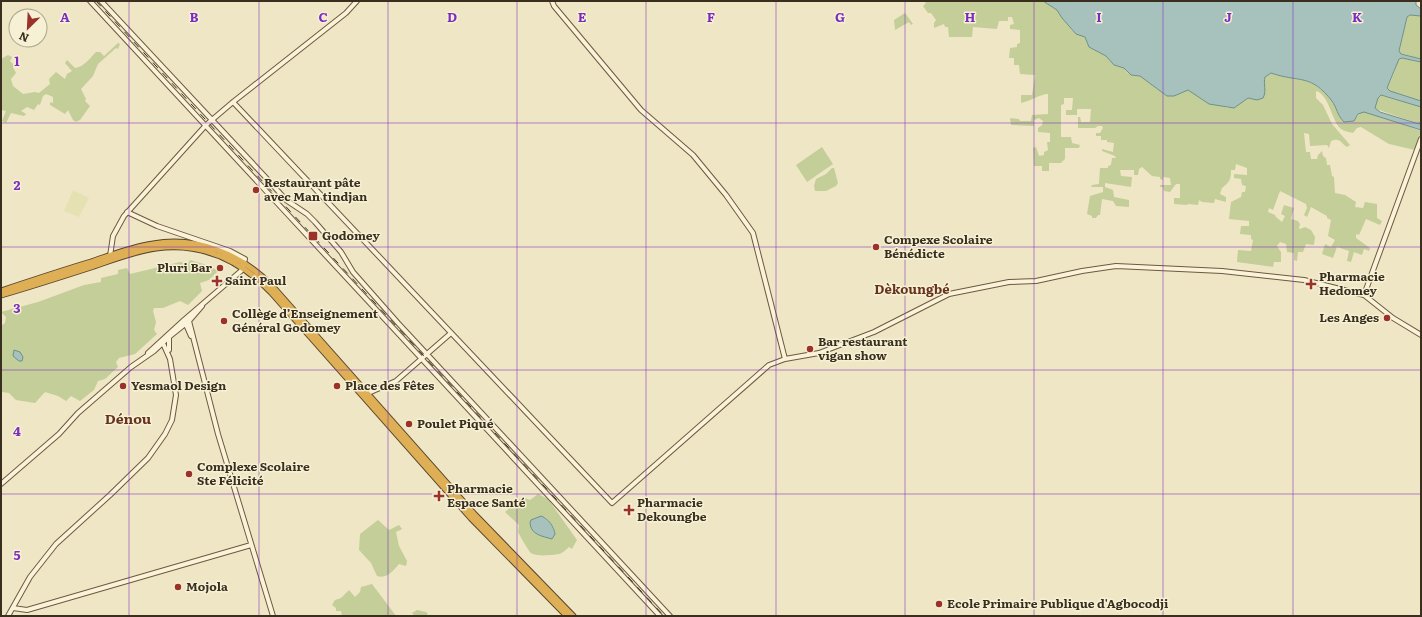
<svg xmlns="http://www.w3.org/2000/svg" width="1422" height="617" font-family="Literata,serif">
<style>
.farmland{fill:#e5e1b2}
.green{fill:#c3ce98;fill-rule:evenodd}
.water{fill:#a7c2bd;stroke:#6d918b}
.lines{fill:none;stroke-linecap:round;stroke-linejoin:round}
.secondary-casing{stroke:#6d593e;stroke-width:6}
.highway-casing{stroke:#58462f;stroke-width:7}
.secondary{stroke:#faf3d9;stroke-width:4}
.highway{stroke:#dfaf55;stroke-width:5}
.rail{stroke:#3a2f1f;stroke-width:1;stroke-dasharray:7 7;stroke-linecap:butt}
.grid{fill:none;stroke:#7b2cbf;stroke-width:1;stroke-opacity:0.55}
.poi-dot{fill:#9b3229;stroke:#f6f0d5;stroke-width:1.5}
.labels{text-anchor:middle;stroke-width:3;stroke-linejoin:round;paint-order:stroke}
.poi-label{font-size:12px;font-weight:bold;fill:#3a2f1f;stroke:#f6f0d5;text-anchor:start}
.neighbourhood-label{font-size:13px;font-weight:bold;fill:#68331d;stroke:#f6f0d5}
.quarter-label{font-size:14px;font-weight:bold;fill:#68331d;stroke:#f6f0d5}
.grid-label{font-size:13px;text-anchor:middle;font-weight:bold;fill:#7b2cbf;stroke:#f6f0d5;stroke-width:3;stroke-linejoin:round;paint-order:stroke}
</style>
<rect width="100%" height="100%" fill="#efe6c5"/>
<path class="farmland" d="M73,190L89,198L79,217L64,211Z"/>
<path class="green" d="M924,1H1043L1057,10L1073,31L1085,37L1089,47L1106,56L1114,65L1124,68L1128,73L1134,76H1140L1167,96C1173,94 1183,89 1189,90C1194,91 1197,97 1202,99C1211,105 1219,104 1228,108L1248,98L1253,99L1265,93L1263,84L1265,77L1271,73C1300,82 1310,74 1332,101C1337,108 1337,115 1344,122L1356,118L1361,112H1368L1421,131L1415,150L1389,144L1361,127L1357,128L1353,133C1349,132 1342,131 1339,127C1332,119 1328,94 1316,91V98L1323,105L1332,124L1350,145L1347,147C1341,143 1340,137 1331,141L1329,148L1327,145L1310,146L1309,134L1304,133L1306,152H1310L1311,159H1317L1318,155L1322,151L1323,156L1326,158L1327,165H1330L1332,176L1334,177L1335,193L1345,195L1356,202L1355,207L1363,208L1365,202L1377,204V218L1382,221L1380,225L1366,219L1359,235L1356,234V238L1370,248L1369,251L1364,249L1362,255L1354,252L1351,262L1347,261L1349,251L1337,247L1333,258L1322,254L1325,244L1331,247L1335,240L1328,236L1331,220L1327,218V216L1311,207L1307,217L1304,215L1307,208L1306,204L1280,191L1273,210L1269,208L1268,212L1275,215L1276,217L1282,222L1285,216L1281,214L1284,205L1294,208L1291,219L1298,221L1300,224L1299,228L1300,229L1305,227L1311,230L1315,237L1314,245L1306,244L1303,252H1298L1297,261L1294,260V253L1287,252L1286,244L1280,242L1277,246L1281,252V262H1274L1273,267L1237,262L1238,250L1251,251L1253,240L1251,239V235L1240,234L1241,226H1249V221L1229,219L1231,202L1241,197L1242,192H1245L1246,186L1242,185L1241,179L1234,178V174L1247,175V168L1236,164L1235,170H1231C1231,181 1229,182 1222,188L1220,194L1226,197V202L1215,199L1214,203L1202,202L1199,200L1198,205L1188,204L1187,205L1174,204V198H1180V184H1176L1170,192L1164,191L1163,187H1160V185H1171L1170,178L1163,177V180L1160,179V177L1152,176L1142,167L1139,169L1138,175H1134V170H1120L1121,176L1132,177L1131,187L1105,183V187L1113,190L1114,197L1129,200V207L1116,206L1113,201L1102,199L1100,215H1098L1096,218H1092V216L1087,214L1090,196L1103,192V187H1091L1092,185L1099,184L1100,168H1108V166L1111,165L1112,158H1116L1115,156L1102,151V149L1113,152L1114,143L1107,142V140H1101V136H1096V133H1100L1103,128L1102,126H1098L1095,128H1078V117H1080L1081,122H1090L1091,109H1077V115H1066V110H1072L1073,98H1064V104L1061,105V137H1071L1072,143L1080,145L1079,148H1065V159L1061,163H1049V171H1042V166H1034L1033,148L1036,147L1039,156L1044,155V152L1048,150L1047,142H1050V133L1038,132V128L1042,125L1043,121L1039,118L1034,120V126L1011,125L1010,118L1019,119L1020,121H1031L1032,115L1048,114V94C1040,94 1031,101 1021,103V95H1032L1035,75L1020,74L1019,65H1014V58H1009L1010,48L1017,47V44L1020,43V30L1010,29V25L1014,24L1012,17H1008V21H999L997,29L973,27L972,37H949L948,27H945L944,24L934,28V23L936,20L931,13H928L923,6L926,3Z
M905,13L913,24L911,25L909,22L895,30L894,20Z
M1410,15L1421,16V59L1399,53L1407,17Z
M118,43L120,44L118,49L116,48L98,64L93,76L81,89L86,99L85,101L90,106L80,120L76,122L73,120L68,110L65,114L50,105V102L53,103V97L46,94L43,96L40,105L38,104L34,110L27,107L21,111L26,114L24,116L11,113L6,123L2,121L6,111L1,110V59L8,55L12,57L10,61L14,65L13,67L16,73L11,79L13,86L23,94L35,92L39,93L50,84L49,79L56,72L65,79L67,74L72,71L65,63L67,60L75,68C84,67 90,58 96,52H100L104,56Z
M1402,58L1421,62V101L1389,91L1387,88L1394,73L1398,60Z
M1379,95L1421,107L1420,124L1376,109L1375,105Z
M822,147L833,164L807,182L796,165Z
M832,168H834L838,183L836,186L826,191H815L814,186L816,179L826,174Z
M190,260L210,266L218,271L209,280L200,283L202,291L188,305L180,301L163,308H154L153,311L156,322L154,330L157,334L135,354L119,358L116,362L118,367L105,379L98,381L94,390L80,401L71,396L66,401L58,396L45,392L35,403L16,400L9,393L2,392L1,326L5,323L6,317L1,312L38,302L84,285L101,282V278L118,274V270L127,268L130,274L180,262L188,264Z
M538,494L548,499L577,540L572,549L569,547C567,549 563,553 559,554C553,555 537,557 531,553C530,553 520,536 518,532L519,525L505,512L522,497L530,500ZM545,517L553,526L555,534L552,539L545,536L531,520Z
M378,520L389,530L399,525L402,529L396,532L399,546L407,561L406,566L399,564C393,571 387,579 377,576L371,563L359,550L360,534Z
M372,584L396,616H342L341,611H336V608L332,605L335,600L341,598L349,590L355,597L360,592L361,587Z
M417,610L426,612L428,614L426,616H415L412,613Z"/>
<path class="water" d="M1043,1H1416V5L1421,9V16L1410,15L1407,17L1399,51L1401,54L1421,59V62L1402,58L1399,59L1387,88L1390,91L1421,101V107L1381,95L1378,98L1375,108L1380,112L1419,124L1421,121V130L1364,112L1358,114L1354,121L1344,122C1337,115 1337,108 1332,101C1310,73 1300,83 1271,73L1265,77C1263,84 1267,91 1263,98L1257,100L1248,98L1234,108L1209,104L1188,90L1174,96H1167L1140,76L1131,75L1124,68L1114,65L1106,56L1089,47L1085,37L1076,34L1062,18L1057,10Z
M14,350L20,352L23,357L22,361H19L13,356Z
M541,516C549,519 554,527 555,534L552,539C542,536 531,535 530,523L531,520Z"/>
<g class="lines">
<defs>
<path id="secondary" d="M90,1L660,616
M101,1L270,182L286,200L307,214L315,222L341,252L353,272L398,323L670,616
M552,1L554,6L641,110L693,155L726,195L753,233L785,359
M233,102L612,503L769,365L785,359L819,353L874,332L949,294L1009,282L1036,281L1082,271L1116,266L1222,271L1304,280L1364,295L1393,318L1421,335
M127,212L157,226L230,251L245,259L241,271L184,320L191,336
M110,256L113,236L124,216L206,125L233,102L346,13L357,1
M1364,295L1421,139
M189,321L218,434L273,616
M169,350V337L189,321L202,306
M148,353L184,320
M366,394L396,381L451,333
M1,484L59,434L78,413L131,367L154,351L169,337
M13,608L27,610L251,545
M8,616L30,577L56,544L110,495L148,458L165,434L172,420L176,395L170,359L162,341"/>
<path id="highway" d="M1,291C31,281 61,271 91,262C112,255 132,247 153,244C197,236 241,254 272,286L474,514L573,616
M1,295C32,286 63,276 94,266C114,259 135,251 156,248C201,242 240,260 271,292L471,518L567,616"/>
</defs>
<use href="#secondary" class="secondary-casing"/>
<use href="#highway" class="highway-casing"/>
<use href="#secondary" class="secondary"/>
<use href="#highway" class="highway"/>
<path class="rail" d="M96,1L664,616"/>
</g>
<path class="grid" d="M129,1V616M259,1V616M388,1V616M517,1V616M646,1V616M776,1V616M905,1V616M1034,1V616M1163,1V616M1293,1V616M1,123H1421M1,247H1421M1,370H1421M1,494H1421"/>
<g class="poi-dot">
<circle cx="256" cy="190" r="4"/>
<rect x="308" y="231" width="10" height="10" rx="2"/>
<circle cx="876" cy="247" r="4"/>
<circle cx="220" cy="268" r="4"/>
<path d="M215 275h4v4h4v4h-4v4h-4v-4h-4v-4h4z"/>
<path d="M1309 278h4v4h4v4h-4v4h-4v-4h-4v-4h4z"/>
<circle cx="1387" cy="318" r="4"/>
<circle cx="224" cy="321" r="4"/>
<circle cx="810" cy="349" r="4"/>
<circle cx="123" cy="386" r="4"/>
<circle cx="337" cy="386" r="4"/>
<circle cx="409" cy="424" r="4"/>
<circle cx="189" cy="474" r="4"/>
<path d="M437 490h4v4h4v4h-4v4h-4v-4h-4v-4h4z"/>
<path d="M627 504h4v4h4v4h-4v4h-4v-4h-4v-4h4z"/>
<circle cx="178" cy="587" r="4"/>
<circle cx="939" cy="604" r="4"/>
</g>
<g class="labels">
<g class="poi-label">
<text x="264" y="187">Restaurant pâte<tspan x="264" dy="14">avec Man tindjan</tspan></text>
<text x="322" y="240">Godomey</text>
<text x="884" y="244">Compexe Scolaire<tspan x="884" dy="14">Bénédicte</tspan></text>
<text x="212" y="272" text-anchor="end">Pluri Bar</text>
<text x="1319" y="281">Pharmacie<tspan x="1319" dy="14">Hedomey</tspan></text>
<text x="225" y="285">Saint Paul</text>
<text x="232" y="318">Collège d’Enseignement<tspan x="232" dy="14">Général Godomey</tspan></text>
<text x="1379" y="322" text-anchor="end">Les Anges</text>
<text x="818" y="346">Bar restaurant<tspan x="818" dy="14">vigan show</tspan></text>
<text x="131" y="390">Yesmaol Design</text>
<text x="345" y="390">Place des Fêtes</text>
<text x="417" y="428">Poulet Piqué</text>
<text x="197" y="471">Complexe Scolaire<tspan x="197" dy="14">Ste Félicité</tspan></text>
<text x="447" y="493">Pharmacie<tspan x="447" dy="14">Espace Santé</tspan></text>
<text x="637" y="507">Pharmacie<tspan x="637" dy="14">Dekoungbe</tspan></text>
<text x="186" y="591">Mojola</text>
<text x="947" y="608">Ecole Primaire Publique d'Agbocodji</text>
</g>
<g class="neighbourhood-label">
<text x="912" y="294">Dèkoungbé</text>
</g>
<g class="quarter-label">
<text x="128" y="424">Dénou</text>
</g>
</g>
<g class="grid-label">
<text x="65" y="22">A</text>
<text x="194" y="22">B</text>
<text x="323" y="22">C</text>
<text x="452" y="22">D</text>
<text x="582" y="22">E</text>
<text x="711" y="22">F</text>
<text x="840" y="22">G</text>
<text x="970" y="22">H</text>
<text x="1099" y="22">I</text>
<text x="1228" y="22">J</text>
<text x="1357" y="22">K</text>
<text x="17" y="66">1</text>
<text x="17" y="190">2</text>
<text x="17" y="313">3</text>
<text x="17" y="436">4</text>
<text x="17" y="560">5</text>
</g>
<rect width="1422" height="617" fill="none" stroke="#3a2f1f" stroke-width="4"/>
<g transform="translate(28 28) rotate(204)"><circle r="19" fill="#f6f0d5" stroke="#aba38c"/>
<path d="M0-3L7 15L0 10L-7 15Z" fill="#9b3229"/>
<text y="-6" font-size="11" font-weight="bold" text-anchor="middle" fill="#3a2f1f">N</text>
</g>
</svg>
